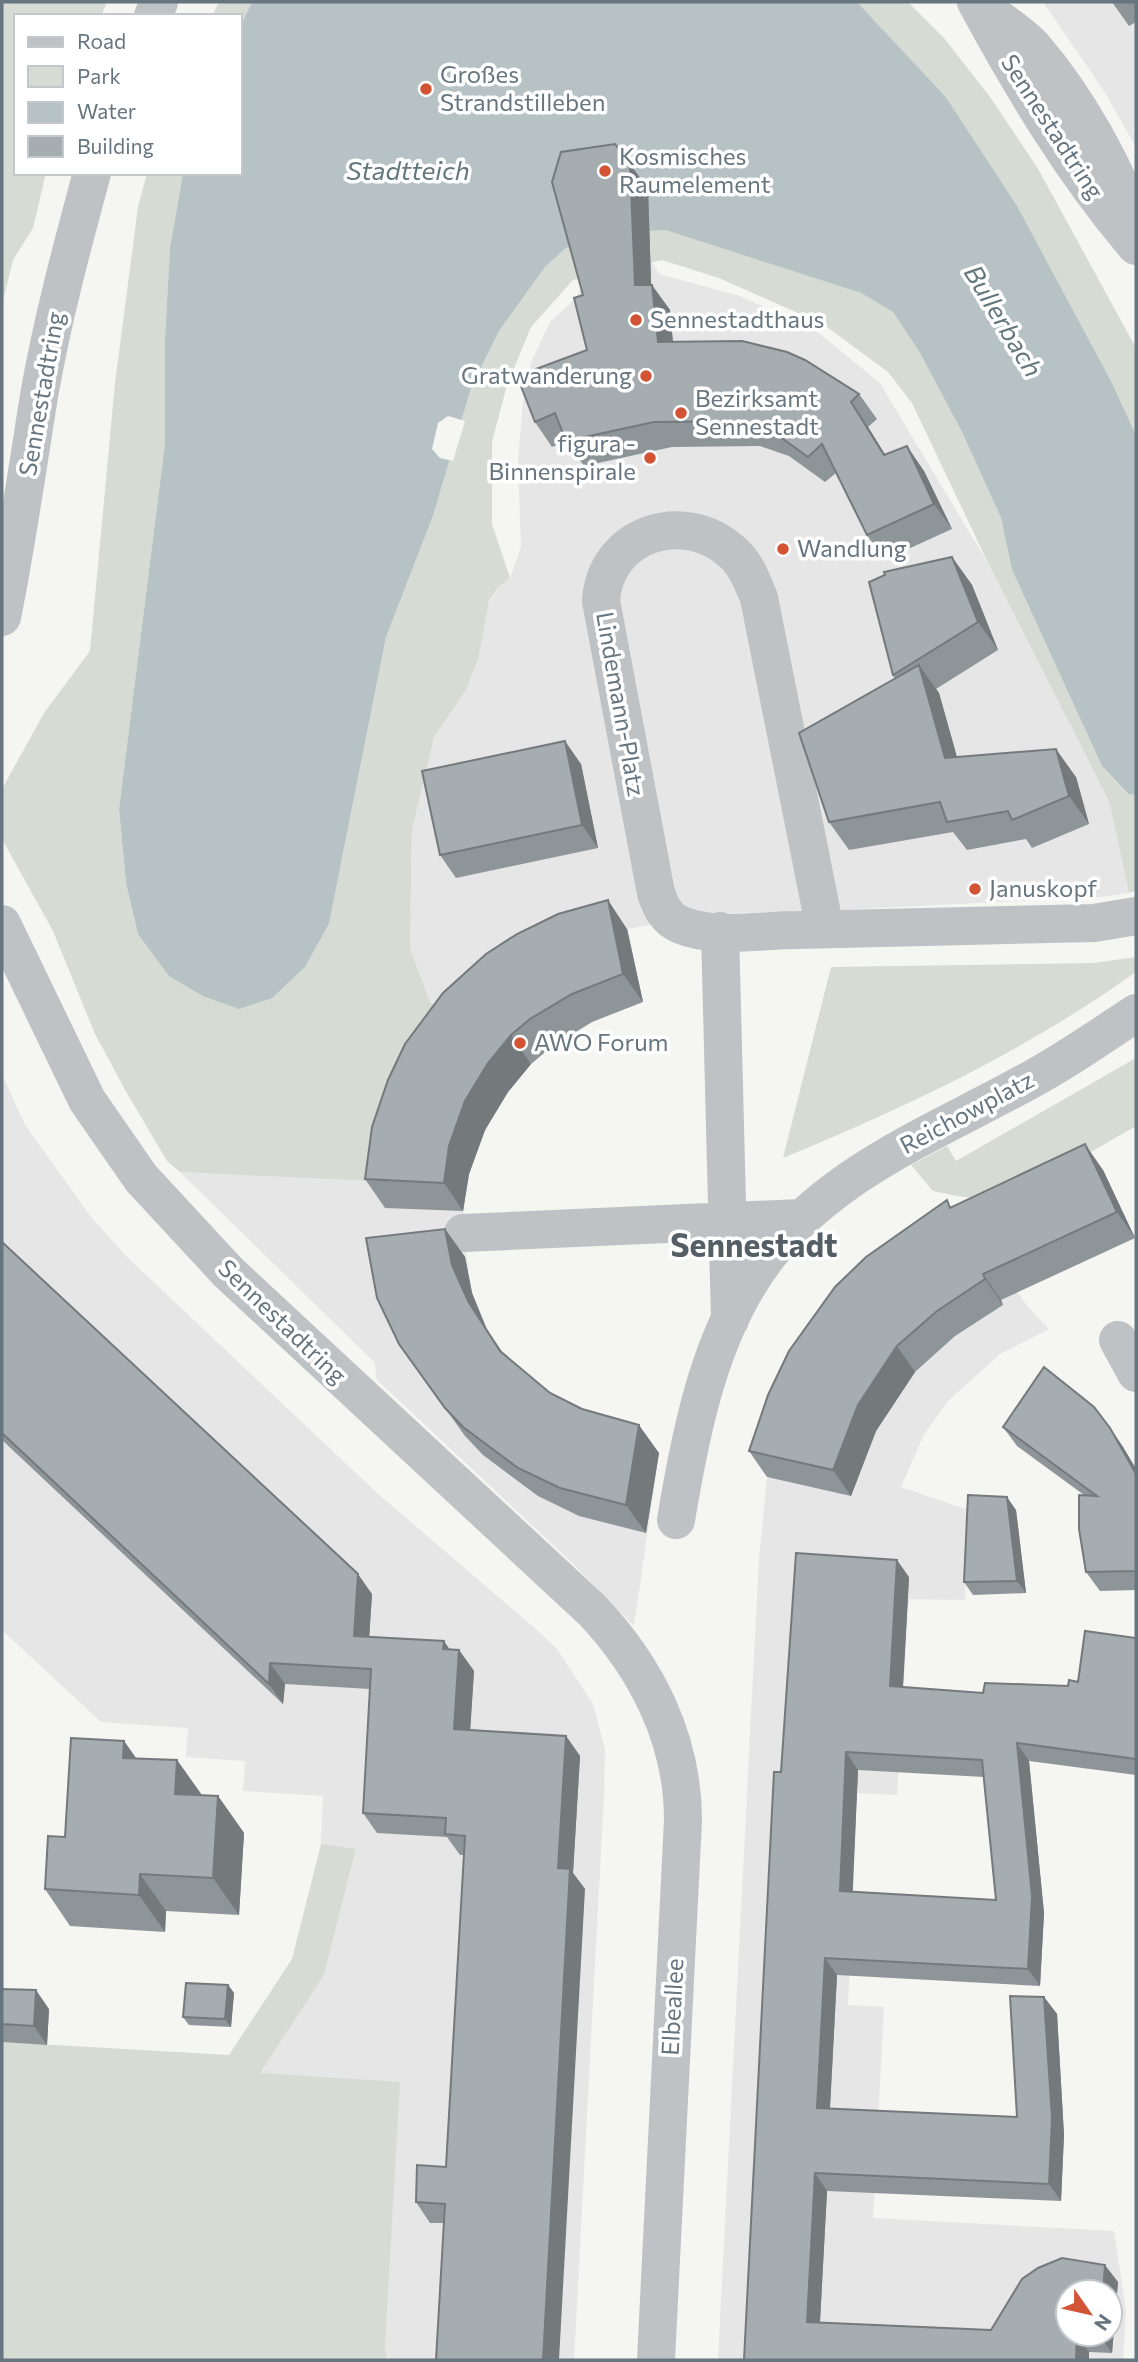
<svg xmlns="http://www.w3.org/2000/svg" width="1138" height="2362" font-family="Commissioner,sans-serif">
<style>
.built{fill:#e5e6e5;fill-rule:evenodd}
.green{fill:#d6dbd3}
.water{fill:#b7c2c5}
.pier{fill:#f5f5f1}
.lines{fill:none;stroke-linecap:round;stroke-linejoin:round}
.minor{stroke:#bec2c5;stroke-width:38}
.wall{fill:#8e9598;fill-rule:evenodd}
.shaded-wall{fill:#74797c}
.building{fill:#a5adb1;stroke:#74797c;stroke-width:2;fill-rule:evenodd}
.poi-dot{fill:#d25434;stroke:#fff;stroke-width:2.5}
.labels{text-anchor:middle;stroke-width:7;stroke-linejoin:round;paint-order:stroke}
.poi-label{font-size:24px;fill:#66757f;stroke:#fff;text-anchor:start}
.street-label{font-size:24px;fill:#66757f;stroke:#fff}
.water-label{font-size:26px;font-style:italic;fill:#63777c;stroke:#fff}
.district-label{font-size:32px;font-weight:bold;fill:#545e65;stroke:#fff}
</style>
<rect width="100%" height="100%" fill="#f5f5f1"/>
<path class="built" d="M1043,2H1136V147L1104,91Z
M651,261L659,274L740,296L815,330L880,383L989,565L1109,801L1129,893L1100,897L799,912L712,913L628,929L643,1002L608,1014L559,1041L531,1064L496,1107L472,1162L465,1193L463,1233L472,1293L488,1330L520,1379L659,1453L634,1626L566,1557L376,1379L375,1363L180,1172L368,1181L445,1013L430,1002L410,948L412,830L434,737L466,690L478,659L485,610L498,587L510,578L521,547L518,459L524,392L532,360L550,322L576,298L588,272Z
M2,1074L25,1125L91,1217L127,1257L377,1493L538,1631L557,1649L593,1704L605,1749L604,1795L574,2360H387L385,2348L394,2185L259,2073L324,1975L356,1850L321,1844L323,1796L243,1791L245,1761L186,1757L188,1728L101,1722L2,1630Z
M1010,1282L1028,1307L1049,1329L1000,1354L949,1400L924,1434L901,1487L968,1510L965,1600L909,1599L897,1795L857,1793L848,2005L884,2007L873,2218L1114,2231L1126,2311L1123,2360H718L759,1558L767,1479ZM1068,2292H1110V2334H1068Z"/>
<path class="green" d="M2,2H107L101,16H16V173H46L33,228L13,260L2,305Z
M219,2H252L240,27V16H212Z
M857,2H908L944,38L990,97L1037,167L1136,348V435L1113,385L945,96Z
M147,173H183L170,248L165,338V443L119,809L126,883L138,934L305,967L329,924L386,637L433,516L472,385L499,331L545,267L566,248L618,232L666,229L861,293L893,312L920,353L962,432L1001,518L1012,570L1102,766L1127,794L1136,795V891L1129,893L1109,801L989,565L912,403L888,372L823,324L719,278L662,260L573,280L531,327L507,385L492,442V524L510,578L498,587L489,601L478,659L466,690L434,737L412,830L410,948L430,1002L445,1014L368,1181L180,1172L167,1161L124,1088L95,1034L53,931L2,839V789L44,713L90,651L115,383L138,207Z
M1136,957V972C1025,1051 909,1106 783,1158L831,967L1094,963Z
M1136,1058V1126L1089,1153L994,1198L962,1197L933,1191L911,1165L947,1146L956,1161Z
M321,1844L356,1849L324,1975L260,2073L400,2082L385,2348L387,2360H2V2042L229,2055L292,1959Z"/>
<path class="water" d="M252,2H857L945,96L1017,206L1113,385L1136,435V795L1128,794L1102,766L1012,570L1001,518L962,432L920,353L893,312L861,293L666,230L618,232L566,248L545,267L499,331L472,385L433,516L386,637L329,924L305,967L272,998L239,1009L203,996L169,976L138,934L126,883L119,809L165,443V338L170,248L183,173H240V27Z"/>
<path class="pier" d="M448,416L465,421L453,461L440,458L432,449L438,423Z"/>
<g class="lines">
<path class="minor" d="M976,2C1022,87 1073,172 1136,246
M990,12C1004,24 1023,35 1035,49C1077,98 1115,166 1136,226
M153,16L159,2
M2,617C17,543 27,470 39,396C52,321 72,247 92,173
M2,924L87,1100L141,1178L228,1272L592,1610C647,1668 683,1740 683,1820L656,2360
M825,929L759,598C752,581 746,564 732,552C683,508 605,534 601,601L656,893C661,907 666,919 681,925C714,939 761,930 797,930C896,928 995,925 1094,923L1136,916
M720,931L730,1320
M463,1233L801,1218
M1118,1340L1136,1373
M676,1520C691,1429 711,1327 770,1253C835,1172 931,1134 1019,1086C1060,1065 1098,1038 1136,1013"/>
</g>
<path class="wall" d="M1112,2H1136V22L1129,26Z
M630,164L648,189L651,285L670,310L673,342L859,394L877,419L868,427L885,455L924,471L952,529L884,560L867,535L836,473L825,482L789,456L760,446L672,447L584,466L566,441L552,447L535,422L587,350L583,295Z
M952,557L972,585L998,650L936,689L939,693L957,757L1076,777L1089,824L1032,848L1026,839L967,850L953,832L849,850L829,822L895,679L893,675Z
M581,764L598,848L456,878L440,855Z
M627,929L643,1002L592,1022L550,1048L531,1064L508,1092L485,1130L469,1174L463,1211L385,1208L365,1179L405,1044Z
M1103,1170L1135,1238L1001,1300L1003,1305L955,1336L915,1372L876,1431L851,1496L767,1477L749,1451L952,1207Z
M445,1229L465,1257L472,1293L487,1330L503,1353L550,1393L659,1453L646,1533L579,1516L538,1496L483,1455L465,1436L399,1344Z
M2,1242L372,1594L369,1637L444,1641L449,1649L459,1650L474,1671L470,1730L566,1736L580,1756L573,1873L585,1889L444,2223H430L416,2202L446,2167L464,1855H460L447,1837L377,1833L363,1813L370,1689L285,1684L283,1704L2,1440Z
M1003,1427L1110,1428L1123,1447L1136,1469V1590L1100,1591L1086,1572L1084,1495L1017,1446Z
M1016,1510L1026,1593L973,1595L964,1582Z
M909,1577L903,1687L983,1693L1068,1686L1078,1682L1136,1638V1775L1029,1761L1044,1913L1040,1986L837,1975L830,2109L1017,2117L1044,1997L1057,2014L1064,2135L1061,2201L827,2191L820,2323L991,2330L1118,2282L1112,2353L1089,2352V2360H744L781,1772ZM858,1770L984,1777L996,1900L852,1892Z
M124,1741L136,1758L177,1760L202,1795L218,1796L244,1833L239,1915L166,1911L165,1932L70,1926L45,1889L65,1837Z
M228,1985L234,1993L231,2027L189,2025L183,2017Z
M2,1989L49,2009L47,2045L2,2042Z"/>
<path class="shaded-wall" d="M630,164L648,189L652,310L635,285Z
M652,285L670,310L675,367L658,342Z
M851,402L868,427L901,480L884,455Z
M907,446L924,471L952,529L934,504Z
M952,557L972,585L998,650L978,622Z
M919,665L939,693L965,786L945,758Z
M565,741L581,764L598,848L582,825Z
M1056,749L1076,777L1089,824L1069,796Z
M608,900L627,929L643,1002L623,974Z
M511,1035L531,1064L508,1092L485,1130L469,1174L463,1211L444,1183L449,1146L465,1101L488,1063Z
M1085,1144L1103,1170L1135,1238L1117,1212Z
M445,1229L465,1257L472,1293L487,1330L520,1379L468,1301L452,1265Z
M983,1274L1001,1300L1003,1305L985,1279Z
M897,1346L915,1372L876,1431L851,1496L833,1470L858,1405Z
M639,1425L659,1453L646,1533L626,1505Z
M1110,1428L1123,1447L1136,1469V1474Z
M1007,1497L1016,1510L1026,1593L1017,1581Z
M897,1560L909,1577L902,1703L890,1686Z
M358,1574L372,1594L368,1656L354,1636Z
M444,1641L458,1662L443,1649Z
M459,1650L474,1671L469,1749L454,1729Z
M270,1663L285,1684L283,1704L269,1684Z
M566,1736L580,1756L573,1873L585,1889L559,2360H543L558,1868Z
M124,1741L150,1778L123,1758Z
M1017,1743L1029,1761L1044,1913L1040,1986L1028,1969Z
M846,1752L858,1770L852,1909L840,1891Z
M177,1760L203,1797L175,1794Z
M218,1796L244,1833L239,1915L213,1878Z
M140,1874L166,1911L165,1932L139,1895Z
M825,1958L837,1975L829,2125L817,2108Z
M228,1985L234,1993L231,2027L225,2019Z
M36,1990L49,2009L47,2045L34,2026Z
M1044,1997L1057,2014L1064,2135L1061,2201L1049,2184Z
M815,2173L827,2191L819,2339L807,2322Z
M1105,2265L1118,2282L1112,2353L1100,2336V2334H1110V2292H1103Z
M1077,2334L1089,2352V2360H1076Z"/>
<path class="building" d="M615,144L630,164L635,285H652L658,342L742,341L787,352L805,360L859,394L851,402L884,455L907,446L934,504L867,535L822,444L808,457L772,431L742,421L654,422L566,441L555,413L535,422L517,376L587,350L574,298L583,295L552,182L561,152Z
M952,557L978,622L893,675L869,582L885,575L884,572Z
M919,665L945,758L1056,749L1069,796L1012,820L1008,811L947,822L940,802L829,822L799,733Z
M565,741L582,825L440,855L422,771Z
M608,900L623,974L572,994L530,1019L511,1035L488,1063L465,1101L449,1146L444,1183L365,1179L372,1127L388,1080L405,1044L443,993L486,954L517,934L558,914Z
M1085,1144L1117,1212L983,1274L985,1279L937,1311L897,1346L858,1405L833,1470L749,1451L768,1395L789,1351L835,1287L866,1257L947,1200L950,1208Z
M445,1229L452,1265L468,1301L500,1351L550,1393L582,1409L639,1425L626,1505L560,1488L518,1468L463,1427L445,1408L399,1344L377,1298L366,1238Z
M2,1242L358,1574L354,1636L444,1641L443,1649L459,1650L454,1729L566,1736L558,1868L570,1869L543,2360H436L445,2204L416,2202L417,2165L446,2167L465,1836L445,1834L446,1818L363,1813L371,1669L270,1663L269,1684L2,1433Z
M1044,1367L1094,1407L1110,1428L1136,1474V1571L1086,1572L1079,1529V1495L1097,1496L1003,1427Z
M968,1495L1007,1497L1017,1581L964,1582Z
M796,1553L897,1560L890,1686L983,1693L985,1683L1068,1686L1069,1680L1078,1682L1085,1631L1136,1638V1759L1017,1743L1032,1896L1028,1969L825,1958L817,2108L1017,2117L1010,1996L1044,1997L1052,2118L1049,2184L815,2173L807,2322L991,2330L1022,2279L1038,2268L1062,2258L1105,2265L1103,2292H1068V2334H1100V2336L1077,2334L1076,2360H744L774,1772H781ZM846,1752L982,1760L996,1900L840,1891Z
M71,1738L124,1741L123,1758L177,1760L175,1794L218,1796L213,1878L140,1874L139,1895L45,1889L48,1836L65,1837Z
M186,1983L228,1985L225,2019L183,2017Z
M2,1989L36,1990L34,2026L2,2024Z"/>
<g class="poi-dot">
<circle cx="426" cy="89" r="7"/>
<circle cx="605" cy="171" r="7"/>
<circle cx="636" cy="320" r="7"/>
<circle cx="646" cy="376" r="7"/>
<circle cx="681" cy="413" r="7"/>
<circle cx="650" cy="458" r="7"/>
<circle cx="783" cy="549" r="7"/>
<circle cx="975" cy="889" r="7"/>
<circle cx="520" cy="1043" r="7"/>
</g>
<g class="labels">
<g class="poi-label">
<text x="440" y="83">Großes<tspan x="440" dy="28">Strandstilleben</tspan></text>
<text x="619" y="165">Kosmisches<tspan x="619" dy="28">Raumelement</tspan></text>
<text x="650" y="328">Sennestadthaus</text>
<text x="632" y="384" text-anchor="end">Gratwanderung</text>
<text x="695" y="407">Bezirksamt<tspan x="695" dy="28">Sennestadt</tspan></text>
<text x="636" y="452" text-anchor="end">figura -<tspan x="636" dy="28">Binnenspirale</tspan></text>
<text x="797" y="557">Wandlung</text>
<text x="989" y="897">Januskopf</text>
<text x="534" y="1051">AWO Forum</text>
</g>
<g class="street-label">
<text transform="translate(1052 127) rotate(57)" y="8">Sennestadtring</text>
<text transform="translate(42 394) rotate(-80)" y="8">Sennestadtring</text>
<text transform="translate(620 704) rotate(80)" y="8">Lindemann-Platz</text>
<text transform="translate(967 1113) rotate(-28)" y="8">Reichowplatz</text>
<text transform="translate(282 1322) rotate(44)" y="8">Sennestadtring</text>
<text transform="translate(673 2007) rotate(-87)" y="8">Elbeallee</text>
</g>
<g class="water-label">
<text x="408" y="180">Stadtteich</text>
<text transform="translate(1003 321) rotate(59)" y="9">Bullerbach</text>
</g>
<g class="district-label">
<text x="754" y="1257">Sennestadt</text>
</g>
</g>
<rect width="1138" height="2362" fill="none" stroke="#66757f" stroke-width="7"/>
<rect x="14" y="14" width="228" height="161" fill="#ffffff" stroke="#c2c8cc" stroke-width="2"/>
<rect x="28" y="37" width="35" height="10" fill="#bec2c5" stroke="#c2c8cc" stroke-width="2"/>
<text x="77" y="49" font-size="21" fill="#66757f">Road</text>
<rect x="28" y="66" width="35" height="21" fill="#d6dbd3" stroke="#c2c8cc" stroke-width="2"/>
<text x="77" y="84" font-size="21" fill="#66757f">Park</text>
<rect x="28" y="102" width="35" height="21" fill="#b7c2c5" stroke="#c2c8cc" stroke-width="2"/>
<text x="77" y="119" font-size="21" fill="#66757f">Water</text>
<rect x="28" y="136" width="35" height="21" fill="#a5adb1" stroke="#c2c8cc" stroke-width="2"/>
<text x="77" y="154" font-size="21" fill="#66757f">Building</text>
<g transform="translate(1089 2313) rotate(124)"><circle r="33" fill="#ffffff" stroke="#c2c8cc" stroke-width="2"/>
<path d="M0-5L12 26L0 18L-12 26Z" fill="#d25434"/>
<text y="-10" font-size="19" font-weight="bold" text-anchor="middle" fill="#66757f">N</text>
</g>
</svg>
